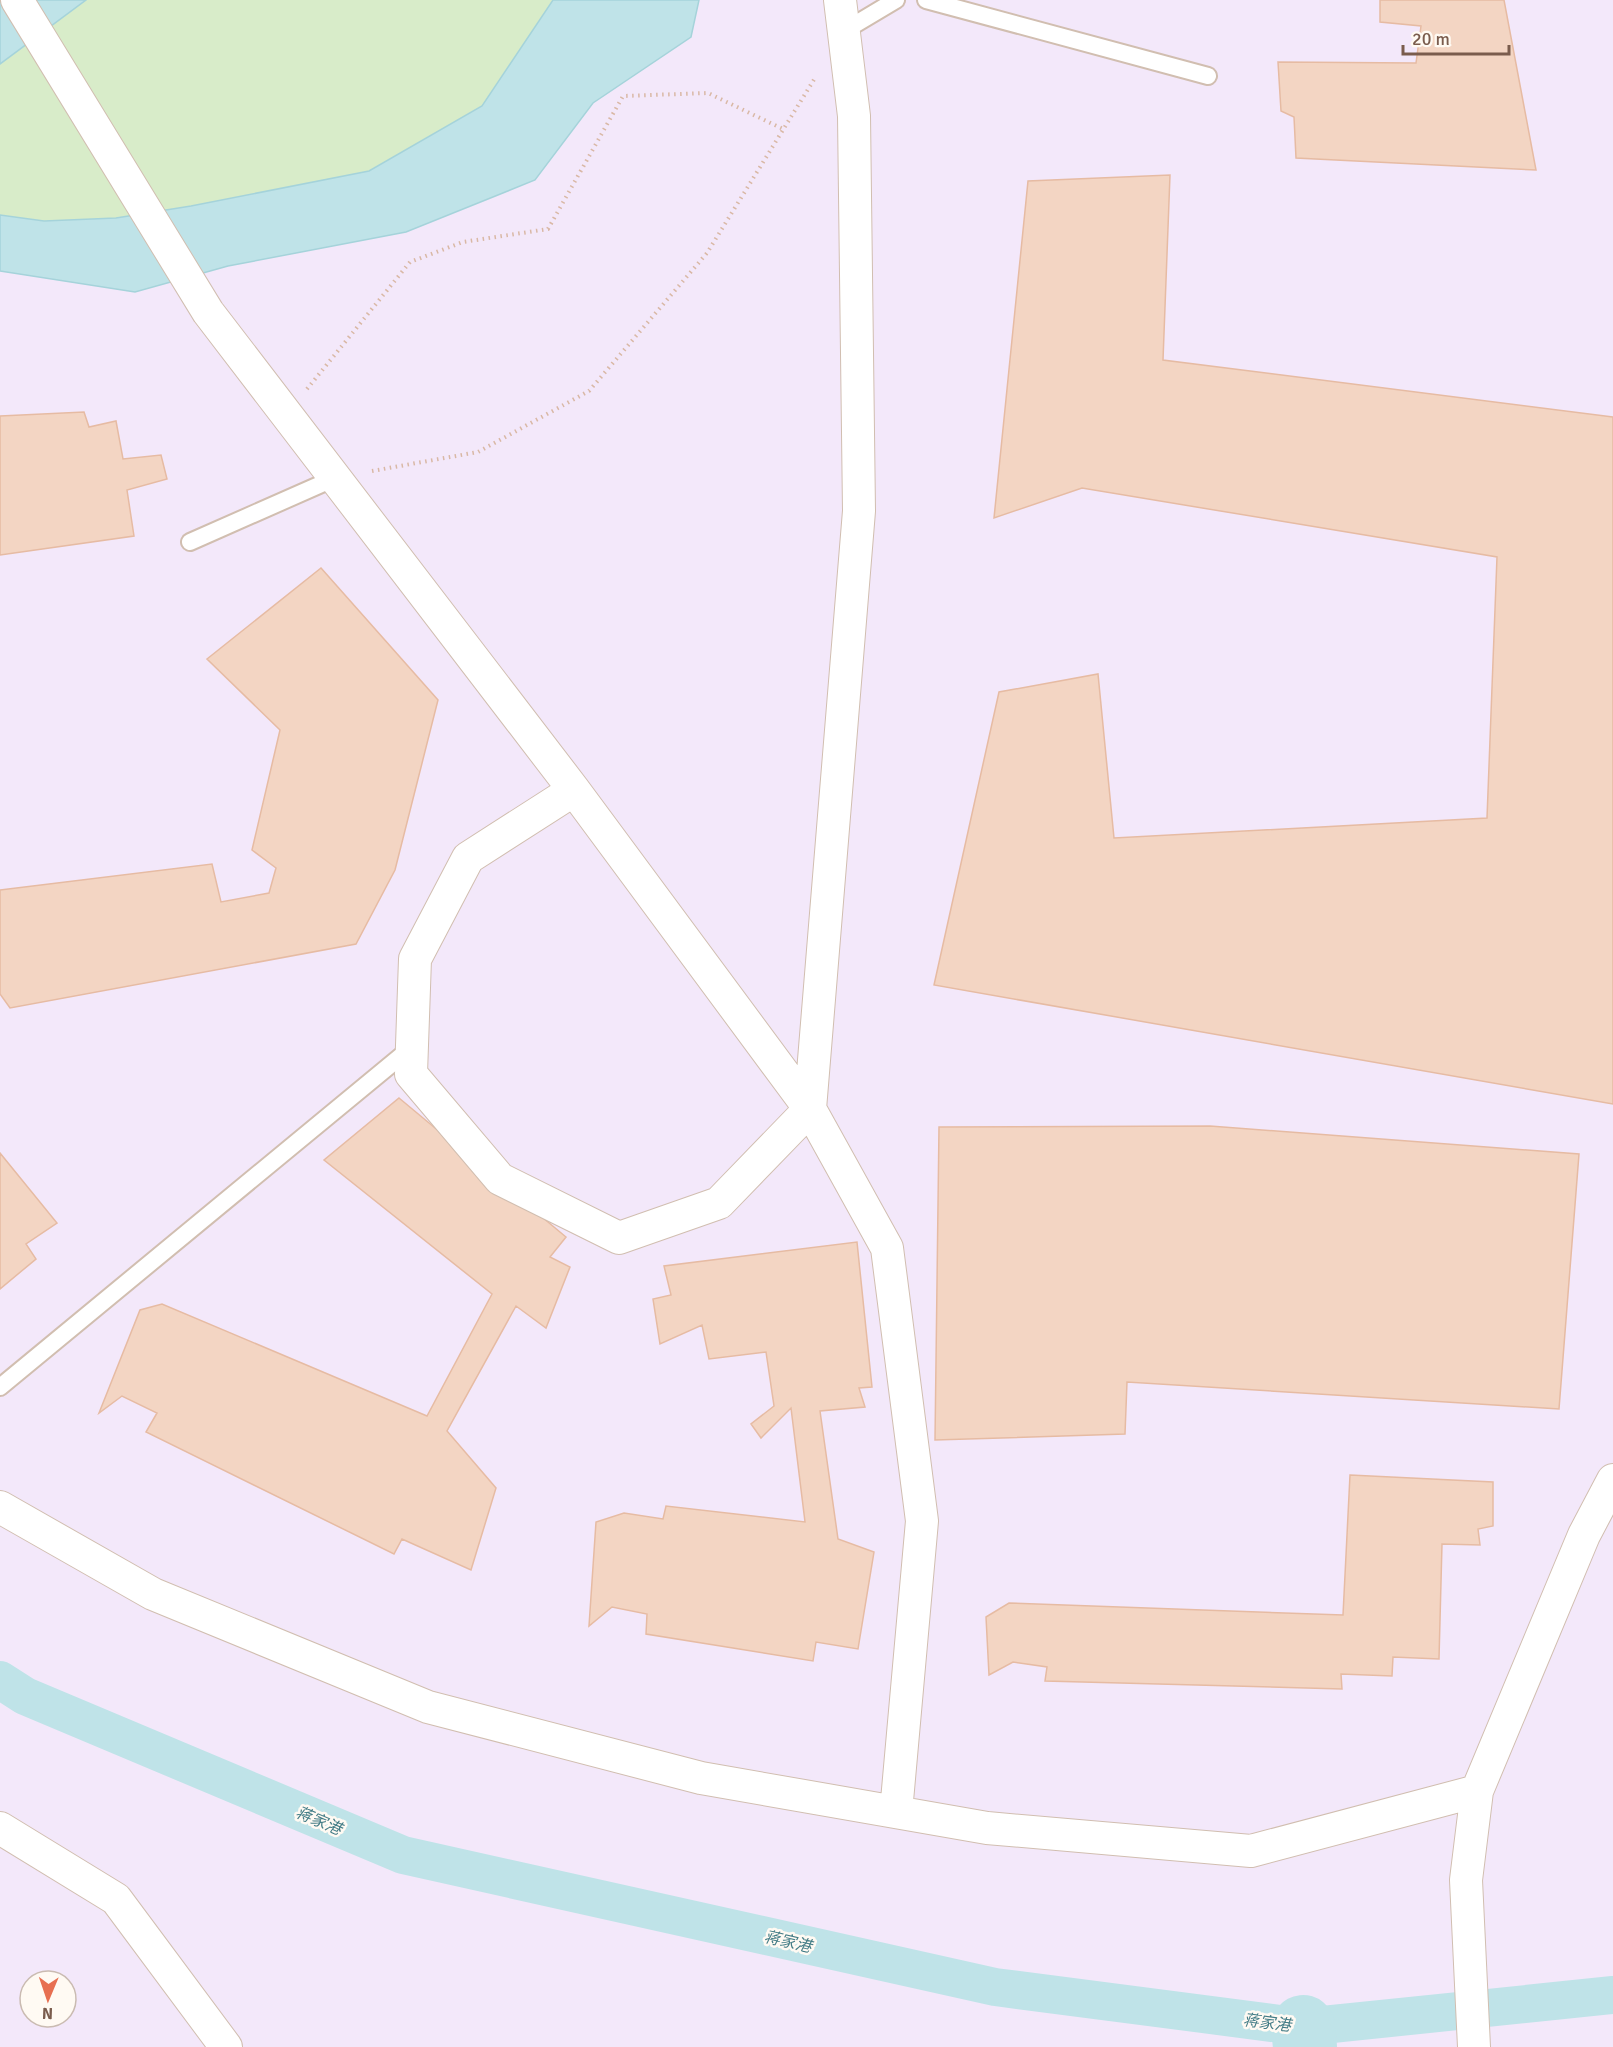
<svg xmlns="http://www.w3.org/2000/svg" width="1613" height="2047" font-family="Signika,'Noto Sans SC',sans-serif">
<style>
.education{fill:#f3e8fa;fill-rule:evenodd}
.green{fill:#d8ecc9}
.water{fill:#bfe3e8;stroke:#a5d3da;stroke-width:1.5}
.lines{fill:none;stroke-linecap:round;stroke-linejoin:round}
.canal{stroke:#bfe3e8;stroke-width:38}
.river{stroke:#bfe3e8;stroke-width:64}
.building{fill:#f3d5c3;stroke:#e6bba3;stroke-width:1.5}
.service-casing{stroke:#d1beb0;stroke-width:20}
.minor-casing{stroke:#d1beb0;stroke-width:34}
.path{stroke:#d9b8a5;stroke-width:4;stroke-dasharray:1.5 4.5;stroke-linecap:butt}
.service{stroke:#fff;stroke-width:16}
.minor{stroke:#fff;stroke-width:32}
.labels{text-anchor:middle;stroke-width:5;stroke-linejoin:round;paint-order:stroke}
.water-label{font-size:16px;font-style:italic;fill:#437c86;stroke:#fffaf3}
</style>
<rect width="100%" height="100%" fill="#fdf6ec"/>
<path class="education" d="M0,0H1613V2047H0ZM30,1981H66V2017H30Z"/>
<path class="green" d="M86,0H553L482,106L369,171L191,206L116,218L44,221L0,215V64Z"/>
<path class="water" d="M0,0H86L0,64Z
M553,0H699L691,37L593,103L535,180L406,232L228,266L135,292L0,271V215L44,221L116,218L191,206L369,171L482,106Z"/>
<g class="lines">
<path class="canal" d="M0,1680L25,1696L403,1855L995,1987L1303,2027L1613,1995"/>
<path class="river" d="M1303,2027L1305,2047"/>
</g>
<path class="building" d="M1380,0H1504L1536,170L1296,158L1294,117L1281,111L1278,62L1416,63L1421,26L1380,22Z
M1170,175L1163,360L1613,417V1104L934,985L999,692L1098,674L1114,838L1487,818L1497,557L1082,488L994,518L1028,181Z
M84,412L89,427L116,421L123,459L161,455L167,479L127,490L134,536L0,555V416Z
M321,568L438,700L395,870L356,944L10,1008L0,994V890L212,864L221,902L269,893L276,868L252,850L280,730L207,659Z
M399,1098L566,1237L550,1257L570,1267L546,1328L516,1306L447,1431L496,1488L471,1570L402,1539L394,1554L146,1432L157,1413L122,1396L99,1413L140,1310L162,1304L427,1416L492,1294L324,1160Z
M1210,1126L1579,1154L1559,1409L1127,1382L1125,1434L935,1440L939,1127Z
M0,1153L57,1223L26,1244L36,1259L0,1289Z
M857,1242L872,1387L859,1388L865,1407L820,1411L838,1539L874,1552L858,1649L816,1642L813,1661L646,1634L647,1614L612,1607L589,1626L596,1522L624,1513L663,1519L666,1506L805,1522L791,1408L761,1438L751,1424L774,1406L766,1352L709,1359L702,1325L660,1344L653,1299L671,1295L664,1266Z
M1350,1475L1493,1482V1526L1478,1529L1480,1545L1442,1544L1439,1659L1393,1657L1392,1676L1341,1674L1342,1689L1045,1681L1047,1667L1013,1662L989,1675L986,1617L1009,1603L1343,1615Z"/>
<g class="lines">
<defs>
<path id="service" d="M926,0L1208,76
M844,31L896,0
M190,542L335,478
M0,1387L412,1047"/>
<path id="minor" d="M17,0L208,312L574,790L468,858L415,959L411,1074L500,1179L619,1238L719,1203L810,1109L859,511L854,116L840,0
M574,790L810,1109L887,1248L922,1521L896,1812
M0,1507L153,1594L428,1707L701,1778L987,1828L1251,1851L1477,1791
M0,1828L116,1899L226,2047
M1474,2047L1466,1880L1477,1791L1584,1535L1613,1480"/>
</defs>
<use href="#service" class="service-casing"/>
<use href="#minor" class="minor-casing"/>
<path class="path" d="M307,389L410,262L463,242L548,229L623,96L708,93L783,129
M372,471L478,452L589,391L707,253L815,78"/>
<use href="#service" class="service"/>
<use href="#minor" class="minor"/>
</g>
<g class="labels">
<g class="water-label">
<text transform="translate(319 1820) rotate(23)" y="6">蒋家港</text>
<text transform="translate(788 1941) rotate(13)" y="6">蒋家港</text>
<text transform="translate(1267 2022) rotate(7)" y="6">蒋家港</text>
</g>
</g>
<g transform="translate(48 1999) rotate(182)"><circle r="28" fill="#fffaf3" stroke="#cabbb1" stroke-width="1.5"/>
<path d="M0-4.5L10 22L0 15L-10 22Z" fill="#e76f51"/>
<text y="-9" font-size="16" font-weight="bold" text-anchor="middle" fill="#7a5c4d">N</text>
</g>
<path d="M1403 45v9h106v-9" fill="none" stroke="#7a5c4d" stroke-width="3"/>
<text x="1412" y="45" font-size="18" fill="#7a5c4d" stroke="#fffaf3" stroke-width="4.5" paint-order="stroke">20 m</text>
</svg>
